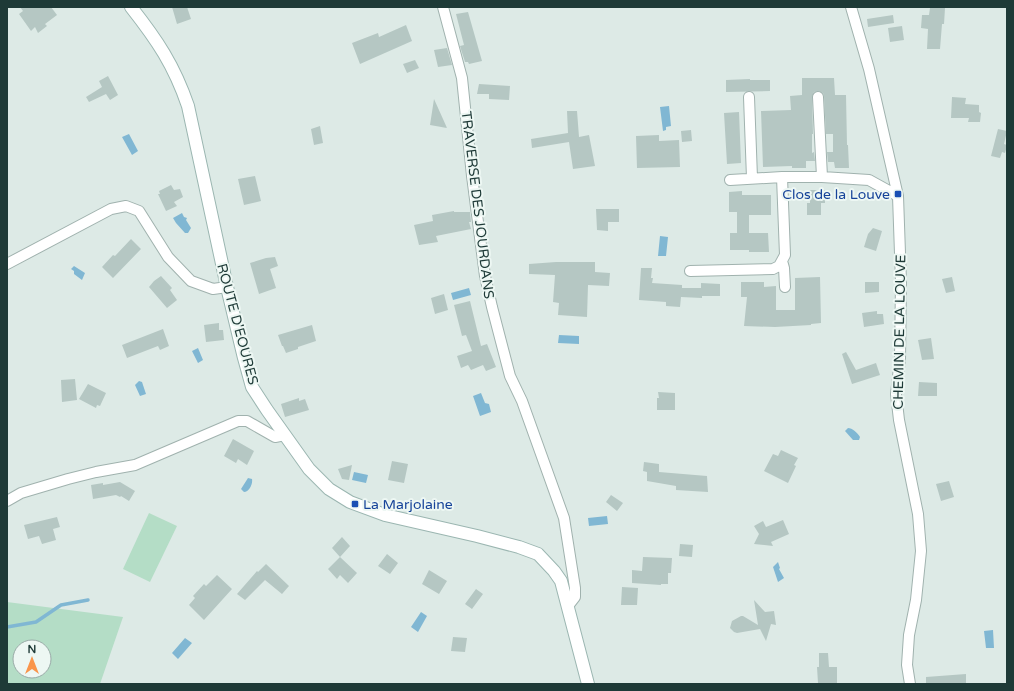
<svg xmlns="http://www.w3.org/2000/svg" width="1014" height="691" font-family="'Varela Round',sans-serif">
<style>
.green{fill:#b4ddc6;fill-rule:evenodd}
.water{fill:#80b7d3}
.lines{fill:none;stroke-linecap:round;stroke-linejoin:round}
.stream{stroke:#80b7d3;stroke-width:3.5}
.building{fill:#b5c7c3}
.street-casing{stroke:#a0b2ae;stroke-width:12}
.secondary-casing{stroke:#9bb6b1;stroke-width:14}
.street{stroke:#fff;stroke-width:10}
.secondary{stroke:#fff;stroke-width:12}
.transit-dot{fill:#1a4fb4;stroke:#edf7f3;stroke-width:1.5}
.labels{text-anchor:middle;stroke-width:4;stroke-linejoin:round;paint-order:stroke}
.transit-label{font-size:14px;fill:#164399;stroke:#edf7f3;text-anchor:end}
.street-label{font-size:14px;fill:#1e3a37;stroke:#edf7f3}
</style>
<rect width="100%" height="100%" fill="#ddeae6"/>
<path class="green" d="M149,513L177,526L150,582L123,569Z
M7,602L123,617L100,684H7ZM20,647H44V671H20Z"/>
<path class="water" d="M669,106L671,126L666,127V130L663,131L660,107Z
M129,134L138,151L132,155L122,137Z
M182,213L184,217L187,218L186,220L191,228L188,233H185L176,223L173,218Z
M660,236L668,237L666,256H658Z
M74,266L85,273L82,280L74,274V271L71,269Z
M469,288L471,295L453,300L451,293Z
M559,335L579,336V344L558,343Z
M198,348L203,360L198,363L192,351Z
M139,381L142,382L146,394L140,396L135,385Z
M481,393L485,403L489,404L491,412L480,416L473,396Z
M848,428C852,428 858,433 860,437L859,440H853L845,431Z
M354,472L368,475L366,483L352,480Z
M248,478L252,479C253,484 249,492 244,492L241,489Z
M607,516L608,524L589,526L588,518Z
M778,562L780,568L779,569L784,578L778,582L773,567Z
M421,612L427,616L418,632L411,627Z
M993,630L994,648H986L984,631Z
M185,638L192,643L178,659L172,653Z"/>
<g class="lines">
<path class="stream" d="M7,627L36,622L61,605L88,600"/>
</g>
<path class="building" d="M20,7H51L57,15L45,24L47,26L38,33L35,27L31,31L19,14L23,11Z
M172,7H187L191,19L177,24Z
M930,8H945L944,24H942L940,49H927L928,29L921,28L922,15H929Z
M468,12L482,61L469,64L468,62H465L460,46L464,45L456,14Z
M893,15L894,23L868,27L867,19Z
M406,25L412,41L360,64L352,43L378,33L379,37Z
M902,26L904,40L890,42L888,28Z
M447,48L452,65L438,67L434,50Z
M415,60L419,68L407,73L403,64Z
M108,76L118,95L110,100L106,94L89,102L86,97L102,87L99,81Z
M802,78H834L835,95H846L847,145H848L849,168H835L834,162H828L827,152H833V134H826L824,96L823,93L818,91L814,92L812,97L813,134H812V153L814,152L815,161H806V168H792V166L763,167L761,111L791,110L790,96L802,95Z
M750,79V80H770V91L726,92V80Z
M479,84L510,86L509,100L489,99V94H477Z
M952,97L966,98L965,104L979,105V112L981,113L980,122H968L969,118H951Z
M434,99L443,119L447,128L430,125Z
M567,111H577L579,137L589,135L595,166L573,169L569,142L532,148L531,139L568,133Z
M739,112L741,163L727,164L724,113Z
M320,126L323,143L314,145L311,129Z
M998,129L1007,131L1004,144L1007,145V146L1005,153L1002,152L1000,158L991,156Z
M691,130L692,141L682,142L681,131Z
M659,135V141L679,140L680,167L637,168L636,136Z
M255,176L261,201L244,205L238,179Z
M171,185L174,190L180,189L183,197L174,202L177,206L166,211L158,194H160L159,191Z
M810,190H825V203H821V215H807V203H810Z
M742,191V195H771V215H749V233H768L769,252H749V250H730V233H737V212H729V192Z
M596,209H619V222H608V231L597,230Z
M454,211V212H470L471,222H469L471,229L436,236L438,242L419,245L414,225L433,221L432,215Z
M873,228L882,231L876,251L864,247L868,234Z
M131,239L141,249L113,278L102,267L113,255L115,256Z
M275,257L278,266L270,269L276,288L259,294L250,263L266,258Z
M556,262H595V272L610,273L609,286L588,285L587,317L558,315L559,303L553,302L555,275L529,274V264Z
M641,268H652L651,278H653L652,283L682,285V288H701V283L720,284V296H702V298L681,297L680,307L666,306V302L639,300Z
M161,276L172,288L170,290L177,300L167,308L149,287L154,281Z
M820,277L821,323L811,324V325L775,327L744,326L747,297H741V282H764V287L776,286V310H795V278Z
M952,277L955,291L946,293L942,279Z
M865,282H879V292L865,293Z
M444,294L448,310L435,314L431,298Z
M470,301L481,346L487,344L496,367L486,371L483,365L471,370L468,365L461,368L457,356L472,351L466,335L462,336L454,305Z
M877,311V314H883L884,324L864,327L862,313Z
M219,323V330H223L224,340L206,342L204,325Z
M312,325L316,341L298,347V349L286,353L283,346H282L278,335Z
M163,329L169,346L160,350L158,346L127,358L122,345Z
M931,338L934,359L922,360L918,340Z
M846,352L856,370L876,363L880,375L852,384L842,354Z
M75,379L77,400L62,402L61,380Z
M919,382L937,383V396H918Z
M88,384L106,393L100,406L97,405L96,408L79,399Z
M658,392L675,393V410H657V398H659Z
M299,398V401L305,399L309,410L285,417L281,404Z
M233,439L254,451L247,465L238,459L236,463L224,456Z
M781,450L798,458L794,465L796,466L788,483L764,471L773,454L778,456Z
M392,461L408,464L404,483L388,480Z
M644,462L659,464V472L707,476L708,492L676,490V486L647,481V472L643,471Z
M352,465L349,480L342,479L338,469Z
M949,481L954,497L941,501L936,484Z
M120,482L135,491L129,501L121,496L120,497L116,495L93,499L91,485L103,483V485Z
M611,495L623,503L617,511L606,502Z
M57,517L60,527L53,529L56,540L42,544L39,536L28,539L24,525Z
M783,520L789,534L771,542L773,546L754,544L759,534L754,526L763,521L766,527Z
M342,537L350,546L340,557L332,548Z
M680,544L693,545L692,557L679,556Z
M387,554L398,563L390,574L378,566Z
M340,557L357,573L348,583L340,575L337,579L328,569Z
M643,557L672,558L671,573H668V584H661V585L632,583V570L642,571Z
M266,564L289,586L282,594L265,580L245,600L237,594L257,571L258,572Z
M429,570L447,581L439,594L422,584Z
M217,575L232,589L204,620L189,605L195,598L193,596L204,584L206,586Z
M622,587L638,588L637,605H621Z
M476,589L483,594L472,609L465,604Z
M754,600L765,612L774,611L776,625L771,624L766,641L760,629L737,633L734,632L730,628L732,621L741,616H743L758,625Z
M453,637L467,638L465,652L451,651Z
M819,653H828L829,667H837V684L818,683L817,667H819Z
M966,674V684H926V677Z"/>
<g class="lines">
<defs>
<path id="street" d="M443,7L462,78L472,176L485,276L492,307L510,376L522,401L564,518L575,588V597L568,606
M851,7L869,69L898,196L901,282L900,359L896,394L899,420L918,514L921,551L916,600L909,635L907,665L910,684
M749,97L752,178
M818,97L822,177
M730,180L782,177H822L869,180L898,196
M782,261L784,268L785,287
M7,264L111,209L126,206L139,211L168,257L191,281L213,289L227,287
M690,271L773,269L779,266L785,255L782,177
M7,501L21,493L68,479L96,472L135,465L238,421H247L275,437L285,435"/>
<path id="secondary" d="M131,7C157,40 174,65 188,106L227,287L244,358L252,387L267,410L309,469L329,489L350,502L385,515L477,536L519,547L538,554L554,571L561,581L588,684"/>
</defs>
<use href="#street" class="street-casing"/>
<use href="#secondary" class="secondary-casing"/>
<use href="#street" class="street"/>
<use href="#secondary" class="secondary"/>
</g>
<g class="transit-dot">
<rect x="894" y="190" width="8" height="8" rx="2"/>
<rect x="351" y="500" width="8" height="8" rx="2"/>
</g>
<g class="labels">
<g class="transit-label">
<text x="890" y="199">Clos de la Louve</text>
<text x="363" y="509" text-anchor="start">La Marjolaine</text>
</g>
<g class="street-label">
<text transform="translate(478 205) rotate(83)" y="5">TRAVERSE DES JOURDANS</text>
<text transform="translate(238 324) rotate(75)" y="5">ROUTE D'EOURES</text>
<text transform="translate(899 332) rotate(-89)" y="5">CHEMIN DE LA LOUVE</text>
</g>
</g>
<rect width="1014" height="691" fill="none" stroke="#1e3a37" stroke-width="16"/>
<g transform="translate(32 659)"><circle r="19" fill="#edf7f3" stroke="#9aaba8"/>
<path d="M0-3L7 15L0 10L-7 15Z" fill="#f9954b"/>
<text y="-6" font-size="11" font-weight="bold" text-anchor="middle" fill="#1e3a37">N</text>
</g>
</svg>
